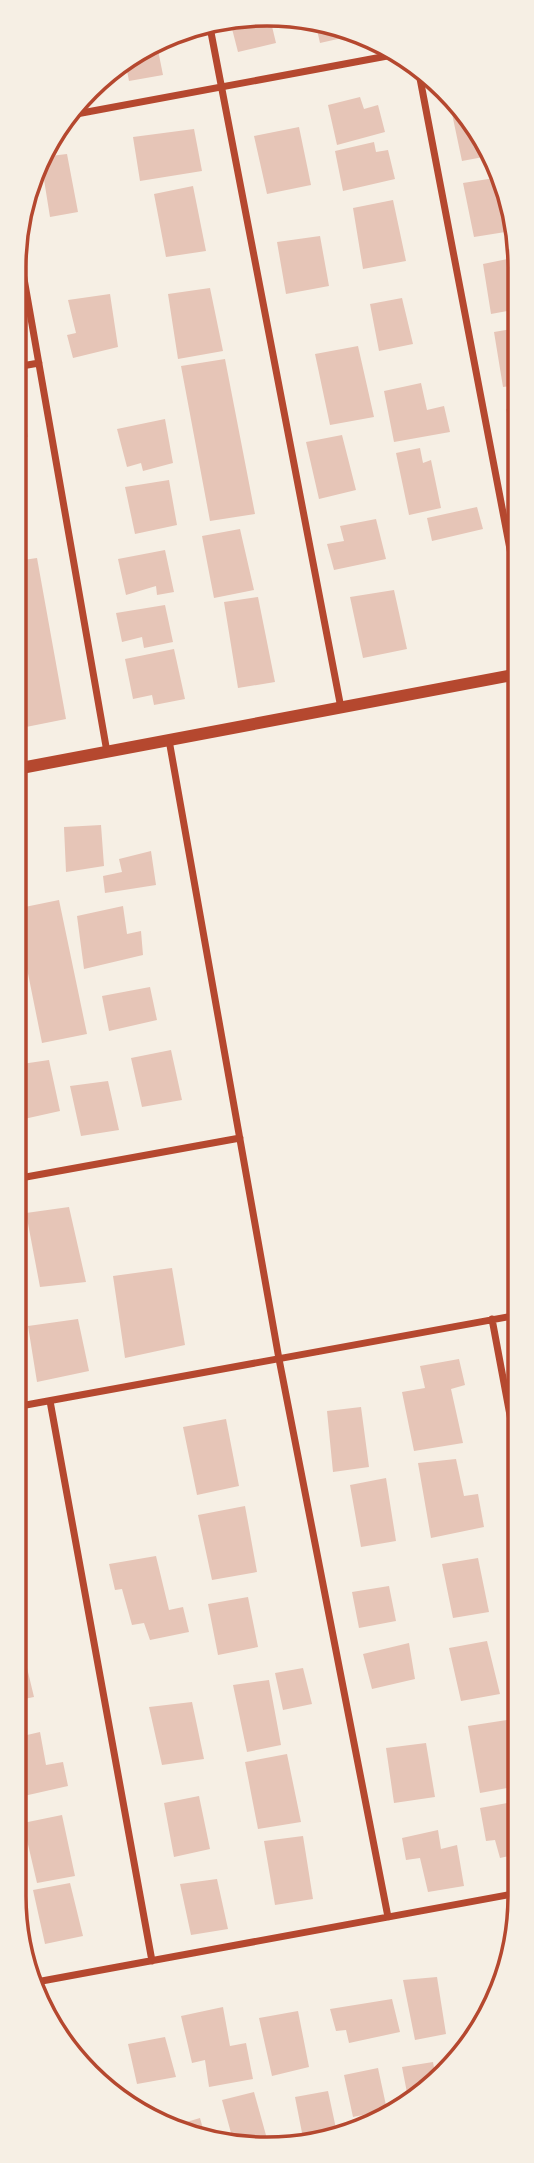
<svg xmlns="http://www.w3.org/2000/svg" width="534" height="2163" font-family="Signika,sans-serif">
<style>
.building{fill:#e6c5b7}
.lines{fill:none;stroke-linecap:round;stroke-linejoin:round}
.minor{stroke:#b5482f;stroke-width:7}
.tertiary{stroke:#b5482f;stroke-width:12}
.rim{fill:none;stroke:#b5482f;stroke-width:3.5}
</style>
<rect width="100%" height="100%" fill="#f6efe4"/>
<path class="building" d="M270,18L276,43L238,52L230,21Z
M315,21L360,34L320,43Z
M157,45L163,75L129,81L125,60Z
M447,90L494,155L462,161Z
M360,97L364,109L378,105L385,132L337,145L328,105Z
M299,127L311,185L267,194L254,136Z
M194,129L202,171L140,181L133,137Z
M374,142L376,152L388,150L395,179L343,191L335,151Z
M67,154L78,212L50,217L41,161L42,157Z
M501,177L517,230L474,237L463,183Z
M193,186L206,251L166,257L154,194Z
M393,200L406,261L363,269L353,208Z
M320,236L329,286L286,294L277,242Z
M518,257V309L491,314L483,264Z
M210,288L223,351L178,359L168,294Z
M110,294L118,347L73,358L67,335L76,333L68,300Z
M402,298L413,344L379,351L370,304Z
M518,328V385L503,387L494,332Z
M358,346L374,417L330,425L315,354Z
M225,359L255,514L210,521L181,366Z
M421,383L427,410L444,406L450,432L394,442L384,391Z
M21,400L28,437L16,440V401Z
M518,406V456H517L506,409Z
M165,419L173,463L143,471L141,463L127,467L117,429Z
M342,435L356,490L319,499L306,442Z
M420,448L423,463L431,460L441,508L409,515L396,453Z
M169,480L177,525L135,534L125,487Z
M477,507L483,529L432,541L427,518Z
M376,519L386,559L334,570L327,544L344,541L340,526Z
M240,529L254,590L214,598L202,536Z
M165,550L174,592L157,595L156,586L126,595L118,559Z
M37,558L66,719L16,729V561Z
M394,590L407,649L363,658L350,597Z
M258,597L275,682L238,688L224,602Z
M165,605L173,642L144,648L142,637L122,642L116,613Z
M174,649L185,699L154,705L152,695L133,699L125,659Z
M101,825L104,866L66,872L64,827Z
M151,851L156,885L105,893L103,876L122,872L119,859Z
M59,900L87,1034L42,1043L15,909Z
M123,906L127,934L141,931L143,955L84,969L77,916Z
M150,987L157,1020L109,1031L102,996Z
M171,1050L182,1100L142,1107L131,1058Z
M49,1060L60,1111L15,1121V1065Z
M108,1081L119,1130L81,1136L70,1086Z
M69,1207L86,1282L40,1287L26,1213Z
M172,1268L185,1345L125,1358L113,1276Z
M78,1319L89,1371L37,1382L28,1326Z
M459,1359L465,1385L451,1389L463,1443L414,1451L402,1392L425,1388L420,1366Z
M361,1407L369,1467L333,1472L327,1411Z
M226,1419L239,1486L197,1495L183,1427Z
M456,1459L464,1496L478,1494L484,1527L431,1538L418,1463Z
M386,1478L396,1541L361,1547L350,1485Z
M245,1506L257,1572L212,1580L198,1515Z
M156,1556L169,1610L183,1607L189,1632L150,1640L144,1623L132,1625L122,1589L115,1590L109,1564Z
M478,1558L489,1612L453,1618L442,1564Z
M389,1586L396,1621L359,1628L352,1592Z
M14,1587L21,1612L14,1613Z
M248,1597L258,1647L218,1655L208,1604Z
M487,1641L500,1694L461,1701L449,1648Z
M409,1643L415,1679L372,1689L363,1654Z
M22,1647L34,1697L14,1701V1649Z
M303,1668L312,1704L283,1710L275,1673Z
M269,1680L281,1745L247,1752L233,1685Z
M192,1702L204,1759L162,1765L149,1707Z
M513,1719L518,1746V1786L480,1793L468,1726Z
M40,1732L46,1765L63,1762L68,1786L15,1798L14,1738Z
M426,1743L435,1797L394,1803L386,1748Z
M287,1754L301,1822L258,1829L245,1762Z
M199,1796L210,1849L174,1857L164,1803Z
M518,1801V1854L500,1858L495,1840L486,1841L480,1808Z
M62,1815L75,1876L37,1883L23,1823Z
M438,1830L441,1849L457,1845L464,1886L428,1892L420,1858L406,1860L402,1838Z
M303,1836L313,1899L275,1905L264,1841Z
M217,1879L228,1929L191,1935L180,1884Z
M70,1883L83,1936L45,1944L33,1890Z
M437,1977L446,2034L415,2040L403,1980Z
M392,1999L400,2032L349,2043L346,2030L336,2031L330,2009Z
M223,2007L230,2046L246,2043L253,2079L209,2087L205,2060L192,2063L181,2016Z
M298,2011L309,2067L272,2076L259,2018Z
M165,2037L176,2077L137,2084L128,2044Z
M433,2062L436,2079L421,2096L409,2103L402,2067Z
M378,2068L387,2110L353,2117L344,2075Z
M328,2091L338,2138L333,2140L304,2143L295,2097Z
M254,2092L269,2146L250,2148L234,2144L222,2100Z
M200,2118L205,2136L173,2128V2126Z"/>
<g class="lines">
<path class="minor" d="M209,22L341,708
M418,68L518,591
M71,115L398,54
M16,233L107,752
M16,367L39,363
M169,740L279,1359L388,1917
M15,1179L240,1138
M492,1319L518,1458
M50,1401L152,1961
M15,1407L518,1315
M31,1983L518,1893"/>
<path class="tertiary" d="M16,769L518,674"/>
</g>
<path d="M0 0H534V2163H0ZM267 26H267A241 241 0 0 1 508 267V1896A241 241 0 0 1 267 2137H267A241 241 0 0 1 26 1896V267A241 241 0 0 1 267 26Z" fill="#f6efe4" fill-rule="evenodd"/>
<path class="rim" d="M267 26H267A241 241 0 0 1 508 267V1896A241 241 0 0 1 267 2137H267A241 241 0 0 1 26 1896V267A241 241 0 0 1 267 26Z"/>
</svg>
